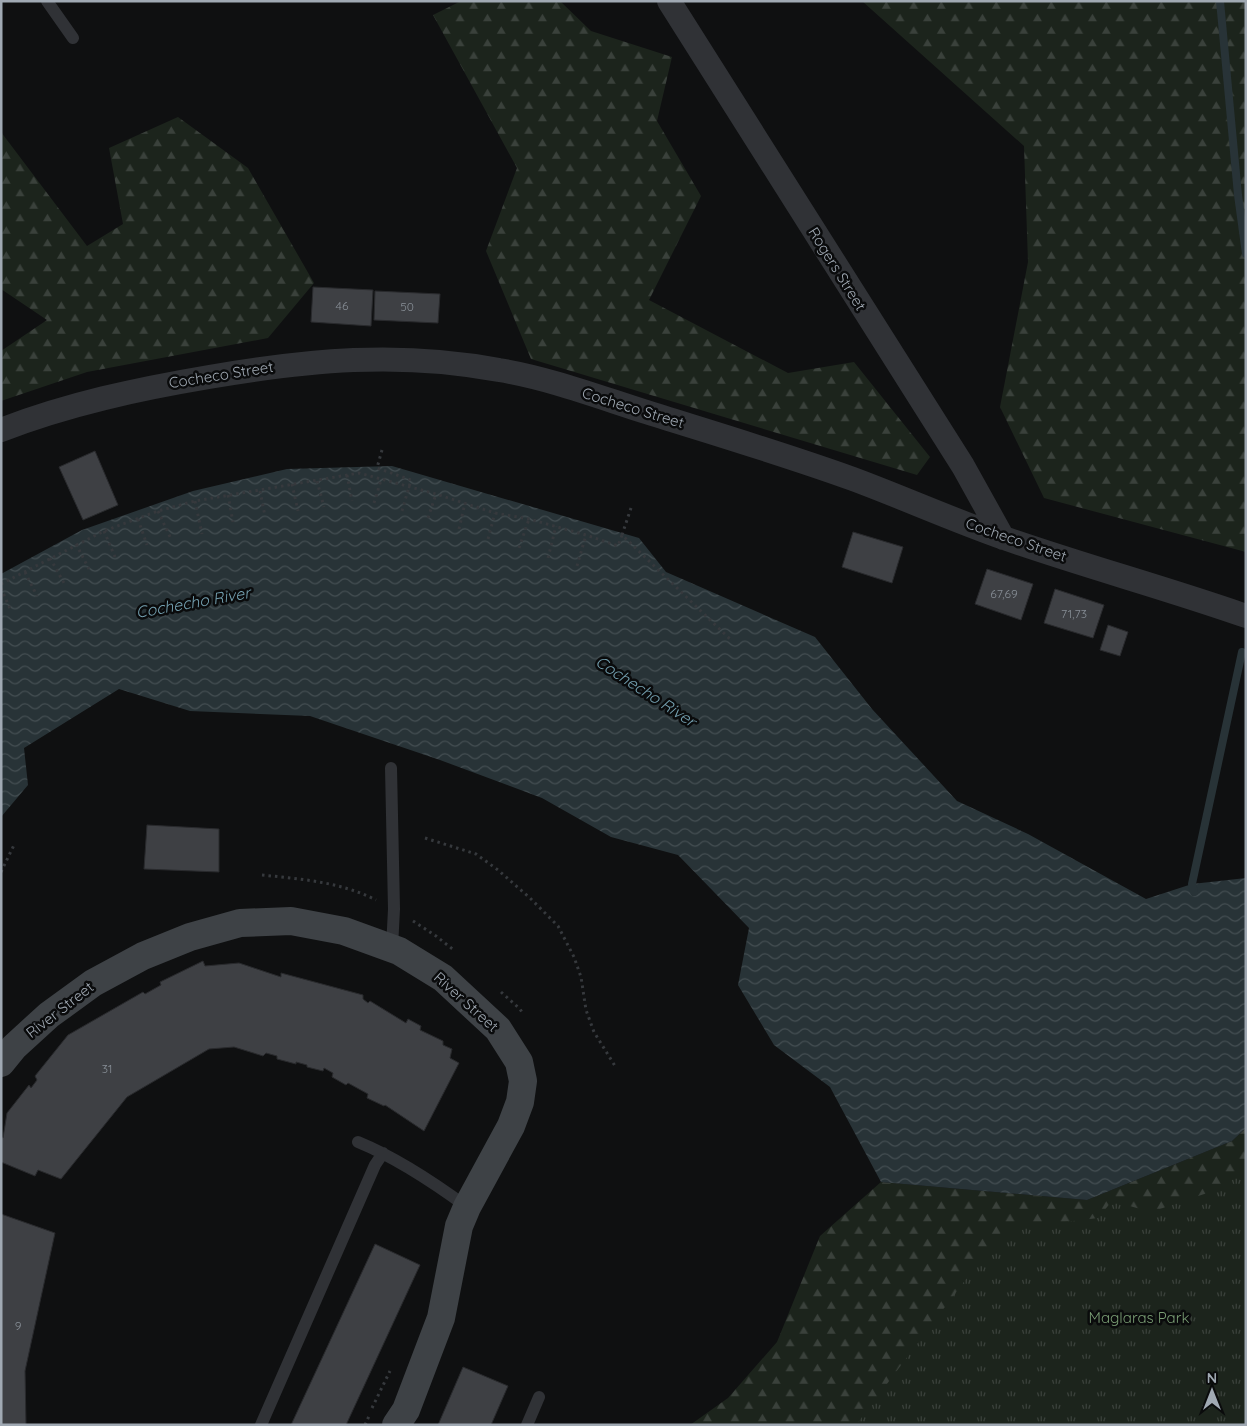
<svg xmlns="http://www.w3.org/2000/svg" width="1247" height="1426" font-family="Quicksand,sans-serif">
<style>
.forest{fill:url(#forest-firs)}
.park{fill:url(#park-tufts)}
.water{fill:url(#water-waves)}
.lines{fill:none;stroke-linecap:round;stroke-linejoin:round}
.stream{stroke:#283337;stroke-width:8}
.building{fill:#3e4044;stroke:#292a2d}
.path{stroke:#36393d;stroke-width:3;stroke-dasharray:2.5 4;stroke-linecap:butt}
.lane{stroke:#303236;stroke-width:12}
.street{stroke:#303236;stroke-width:24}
.secondary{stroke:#3e4246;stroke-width:28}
.labels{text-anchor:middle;stroke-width:5;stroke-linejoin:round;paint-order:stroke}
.number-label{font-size:12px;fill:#888f97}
.street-label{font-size:15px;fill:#a0a9b3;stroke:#0a0b0c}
.park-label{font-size:15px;fill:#7b9f75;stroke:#0a0b0c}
.water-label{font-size:16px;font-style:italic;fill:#74a0b0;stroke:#0a0b0c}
</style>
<defs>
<pattern id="forest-firs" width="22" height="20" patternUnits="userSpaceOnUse" patternTransform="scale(1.25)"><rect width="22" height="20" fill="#1c241c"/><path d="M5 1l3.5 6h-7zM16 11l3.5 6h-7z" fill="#3a413b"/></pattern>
<pattern id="park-tufts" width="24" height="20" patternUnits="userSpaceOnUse" patternTransform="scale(1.25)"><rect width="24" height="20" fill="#1c241c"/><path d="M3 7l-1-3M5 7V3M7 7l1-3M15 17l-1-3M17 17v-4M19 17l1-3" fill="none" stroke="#3a413b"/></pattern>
<pattern id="water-waves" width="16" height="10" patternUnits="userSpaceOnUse" patternTransform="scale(1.25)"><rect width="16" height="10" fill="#283337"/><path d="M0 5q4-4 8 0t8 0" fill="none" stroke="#444e52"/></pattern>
</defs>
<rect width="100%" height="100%" fill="#0f1011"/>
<path class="forest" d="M461,1H560L591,31L672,57L657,121L701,196L649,300L788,373L854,362L930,457L917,475L531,359L486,251L517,168L433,15Z
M862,1H1246V552L1044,498L1000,407L1028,262L1024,146Z
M178,117L248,168L314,283L268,338L87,372L1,401V351L47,320L1,289V132L87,246L123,224L109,148Z
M1246,1128V1425H690L728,1398L777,1342L820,1236L881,1182L1087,1200L1232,1141Z"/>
<path class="park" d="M1246,1169V1425H856L1006,1226L1040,1225L1098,1218L1112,1201L1151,1212L1216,1190Z"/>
<path class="water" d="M392,466L639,538L666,572L815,637L872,709L957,801L1028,834L1146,899L1192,884L1246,878V1128L1232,1141L1087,1200L881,1182L830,1087L774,1045L738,985L749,928L678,855L611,837L542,798L440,760L310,716L190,711L119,689L24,748L28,785L1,817V574L82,530L193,491L287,469Z"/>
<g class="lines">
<path class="stream" d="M1220,1L1238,195L1246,254
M1194,892L1192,884L1242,652"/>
</g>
<path class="building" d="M313,287L373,290L371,326L311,322Z
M375,291L440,294L438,323L374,320Z
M95,451L118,505L83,520L59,467Z
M853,532L903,547L892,583L842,567Z
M987,569L1033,584L1021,620L975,604Z
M1055,589L1104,605L1093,638L1044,623Z
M1108,625L1128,632L1120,656L1100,650Z
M147,825L219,829V872L144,869Z
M203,961L205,966L239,963L281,977V973L363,995V999L368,1003L370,1001L406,1023L408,1019L421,1026L420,1030L443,1041V1045L452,1049L450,1058L459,1063L424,1131L385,1105L384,1106L367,1098L368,1094L348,1083L346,1085L332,1077L333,1073L324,1068L323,1071L307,1067V1065L296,1062V1064L277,1059V1056L266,1053L263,1056L234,1047L209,1049L127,1097L61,1179L38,1170L35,1176L1,1162V1137L3,1138L7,1113L29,1085L31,1088L37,1080L35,1076L68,1035L143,992L145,994L161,985L160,982Z
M1,1214L55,1233L25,1371L26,1425H1Z
M375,1244L420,1265L346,1425H291Z
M463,1367L508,1386L491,1425H438Z"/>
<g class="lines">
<path class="path" d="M382,450L377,468L411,480L402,511
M347,475L352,501
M317,481L324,507
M292,484L298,511
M260,491L265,516
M228,495L233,522
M195,501L202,534
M374,503L381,480
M158,511L171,539
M428,518L436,494
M138,519L147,545
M459,529L465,503
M104,531L115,557
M622,535L632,505
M488,539L495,513
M76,544L89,569
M519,548L529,519
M50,558L64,583
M548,558L556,526
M577,566L586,535
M25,572L37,596
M1,584L104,531L158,511L195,501L359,473L436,494L495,513L529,519L586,535L618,546L622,535L731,640
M1,588L11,611
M425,838L476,854L498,870L530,898L558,926L574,957L581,977L586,1010L594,1032L615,1066
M1,872L14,845
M262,875C301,879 341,882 376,900
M413,921L436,936L455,951
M501,992L520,1009L523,1014
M372,1408L390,1371
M365,1425L369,1416"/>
<path class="lane" d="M47,1L73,38
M391,768L394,909L392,948
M358,1142C397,1158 433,1182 467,1207
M261,1425L375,1165L383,1153
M527,1425L539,1397"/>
<path class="street" d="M669,1L963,466L1003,538
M1,430C68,404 138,389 209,377C308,360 399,351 499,370C548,378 596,396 643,411C713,433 784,454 853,479C904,498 953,520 1004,538C1084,566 1166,588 1246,616"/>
<path class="secondary" d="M1,1063L14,1047L49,1015L93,983L143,956L190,937L240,923L291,921L344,931L399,951L443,978L498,1029L519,1062L523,1081L520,1102L511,1126L467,1207L459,1226L441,1318L406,1410L396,1425"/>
</g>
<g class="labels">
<g class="number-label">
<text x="342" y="310">46</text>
<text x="407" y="311">50</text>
<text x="1004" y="598">67,69</text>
<text x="1074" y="618">71,73</text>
<text x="107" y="1073">31</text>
<text x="18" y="1330">9</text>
</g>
<g class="street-label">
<text transform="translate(837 269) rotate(58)" y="5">Rogers Street</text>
<text transform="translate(221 375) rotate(-9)" y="5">Cocheco Street</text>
<text transform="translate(633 408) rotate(17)" y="5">Cocheco Street</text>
<text transform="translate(1016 540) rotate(19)" y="5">Cocheco Street</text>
<text transform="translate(466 1002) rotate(42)" y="5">River Street</text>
<text transform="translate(60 1010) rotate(-38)" y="5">River Street</text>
</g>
<g class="park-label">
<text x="1139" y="1323">Maglaras Park</text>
</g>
<g class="water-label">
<text transform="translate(193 602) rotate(-10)" y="6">Cochecho River</text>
<text transform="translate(646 691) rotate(33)" y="6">Cochecho River</text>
</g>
</g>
<rect width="1247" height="1426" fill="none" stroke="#a0a9b3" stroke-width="5"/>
<g transform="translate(1212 1391)" stroke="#0a0b0c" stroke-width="4" paint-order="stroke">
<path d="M0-4L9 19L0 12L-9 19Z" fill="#a0a9b3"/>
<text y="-8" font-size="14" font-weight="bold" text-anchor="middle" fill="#a0a9b3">N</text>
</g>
</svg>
